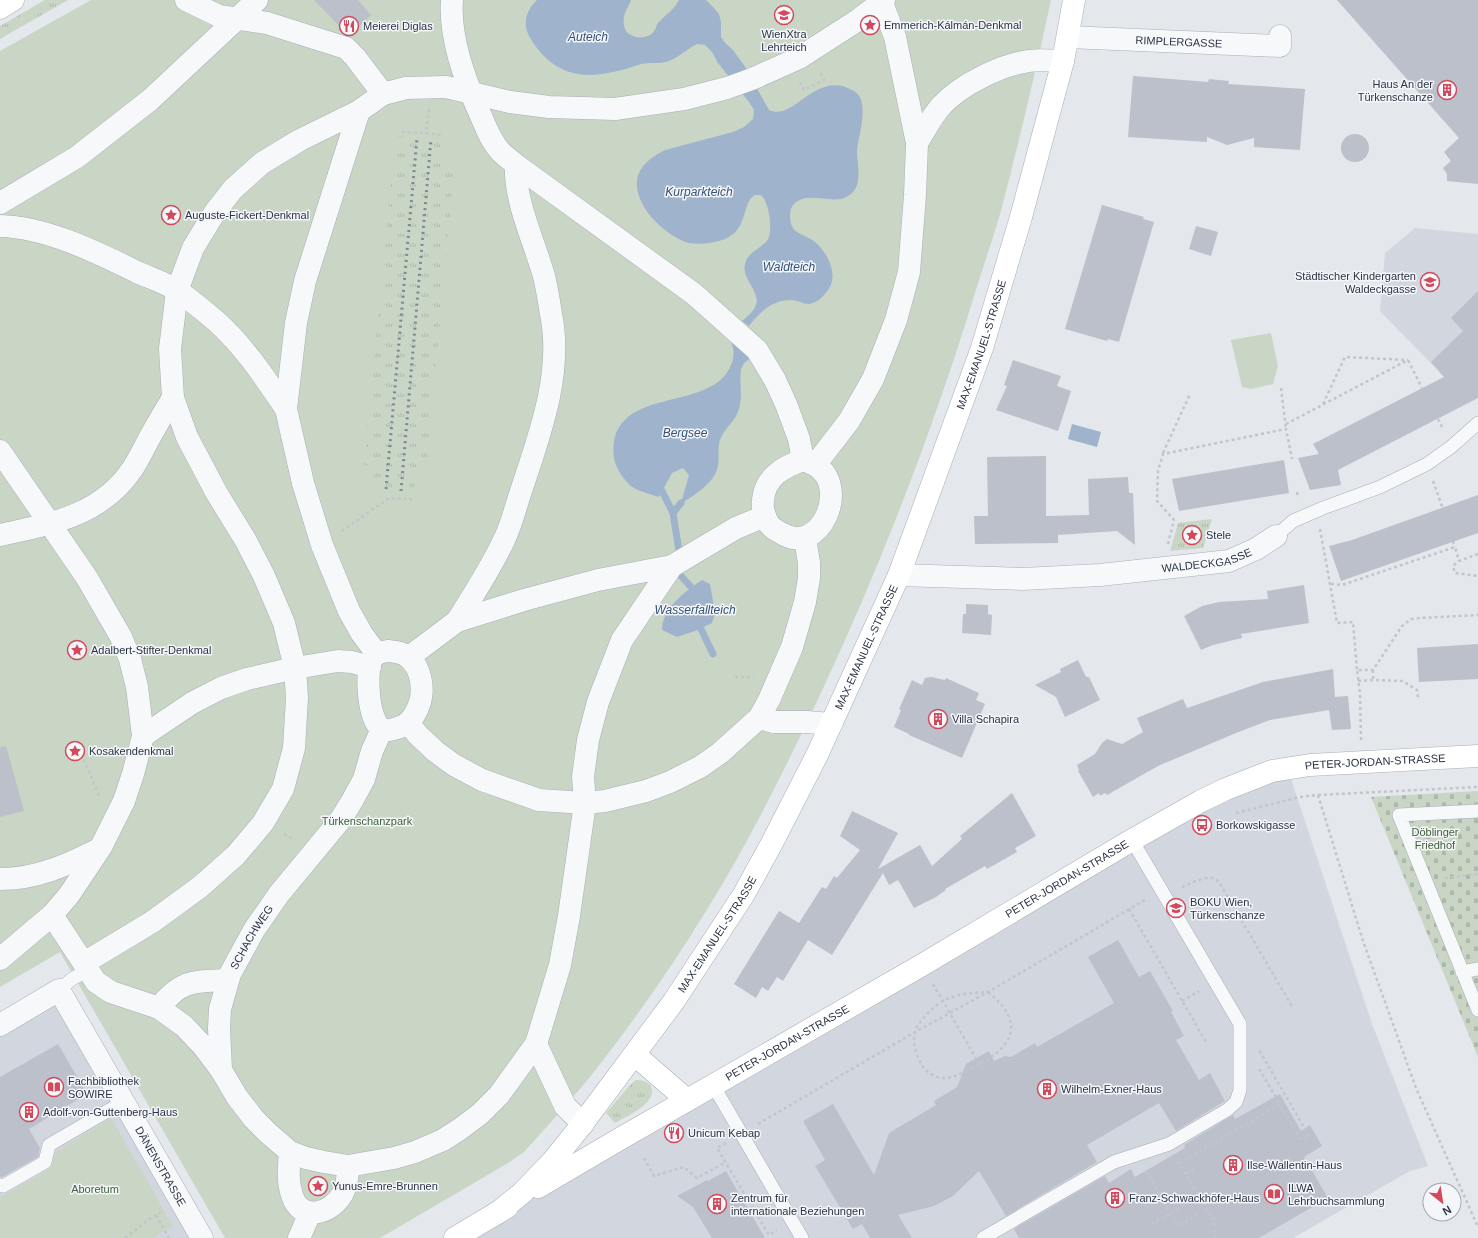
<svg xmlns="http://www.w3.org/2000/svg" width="1478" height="1238" font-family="Arial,sans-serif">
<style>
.built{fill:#d2d6de}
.grass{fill:url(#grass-tufts)}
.cemetery{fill:url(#cemetery-stones)}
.green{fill:#c9d6c5;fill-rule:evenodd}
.water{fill:#9fb4cc}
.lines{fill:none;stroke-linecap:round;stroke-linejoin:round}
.stream{stroke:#9fb4cc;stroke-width:7}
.building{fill:#bbc0ca}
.lane-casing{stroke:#a9aeb7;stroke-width:14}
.street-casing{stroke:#a9aeb7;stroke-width:23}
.secondary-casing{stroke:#a9aeb7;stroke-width:23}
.path{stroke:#c2c5cb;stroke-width:2.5;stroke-dasharray:3 3;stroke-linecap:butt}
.lane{stroke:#f7f8fa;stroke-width:13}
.street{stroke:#f7f8fa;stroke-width:22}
.secondary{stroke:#fff;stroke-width:22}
.rail{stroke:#7d8696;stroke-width:3;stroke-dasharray:2 4;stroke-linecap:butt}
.path-bridge{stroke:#c2c5cb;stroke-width:2.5;stroke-dasharray:3 3;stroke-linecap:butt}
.labels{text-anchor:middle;stroke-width:3;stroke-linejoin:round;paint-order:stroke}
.poi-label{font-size:11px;fill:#2b3445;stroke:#f4f6f9;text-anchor:start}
.street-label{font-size:11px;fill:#2b3445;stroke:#f4f6f9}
.park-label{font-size:11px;fill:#3f6138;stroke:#f4f6f9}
.water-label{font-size:12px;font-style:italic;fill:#34527a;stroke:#f4f6f9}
</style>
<defs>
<pattern id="grass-tufts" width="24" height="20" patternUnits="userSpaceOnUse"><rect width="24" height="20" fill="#c9d6c5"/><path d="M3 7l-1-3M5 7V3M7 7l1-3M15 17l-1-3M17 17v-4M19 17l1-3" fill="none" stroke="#adb8ab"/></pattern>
<pattern id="cemetery-stones" width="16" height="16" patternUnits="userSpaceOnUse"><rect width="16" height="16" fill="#c9d6c5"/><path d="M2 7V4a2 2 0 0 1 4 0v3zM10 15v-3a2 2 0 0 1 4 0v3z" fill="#adb8ab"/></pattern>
</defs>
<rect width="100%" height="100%" fill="#e4e7ec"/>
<path class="built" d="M1415,228L1478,234V375L1460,393L1380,311L1385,253Z
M1288,770L1372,1024L1428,1166L1410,1171L1293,1238H451L1218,792Z
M59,990L202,1238H0V1025Z"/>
<path class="grass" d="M45,0H68L0,39V26Z
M442,111L538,411L335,560L357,142Z
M1212,519L1203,548L1170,551L1178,523Z
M636,1080C641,1080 647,1081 650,1085C661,1102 625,1117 615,1123L606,1113L629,1086Z"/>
<path class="cemetery" d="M1478,791V1057L1371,797Z"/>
<path class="green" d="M91,0H1051C1036,69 1020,138 1002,207C994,236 984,264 975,293C933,430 881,565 820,695C785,769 749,842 706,911C675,962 640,1012 604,1059C579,1092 551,1122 524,1152L508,1163L380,1238H225L60,952L0,987V51ZM395,136L445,140L443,161L455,162L426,471H416L414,492L373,488L375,466L364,465Z
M1271,333L1278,366L1273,384L1251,389L1242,387L1231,340Z
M111,1118L173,1226L153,1238H0V1197L51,1168L56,1151Z"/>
<path class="water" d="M537,0H631C629,6 625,11 624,17C623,23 624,30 629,34C636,39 649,39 654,31C656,29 656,25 658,23C665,15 674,10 679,0H706L714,8L719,14L721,22V37L725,43L733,50L744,65L769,110C795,122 815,68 854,91C871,101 858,136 857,151C857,165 864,187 848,196C833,206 807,189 793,205C791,207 790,213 790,216C790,235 804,233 815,242C828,253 839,275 828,290C824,296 817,303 809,304C803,304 797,300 791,300C772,300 760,312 749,326L742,321C747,317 754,311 756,305C761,292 741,279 745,264C748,251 762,249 768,239C773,230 769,202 761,195H755C741,203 749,229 725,239C715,243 699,245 689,243C663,236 624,197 641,169C647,160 656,155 665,150L733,132L744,127L753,119L754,110L749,102L718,63L712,52L705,45L697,44C687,49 677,59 666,62C658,64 649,62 641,64C595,80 557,84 529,36C522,23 527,9 537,0Z
M730,339L752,357L744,363L741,369C739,382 743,396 739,409C736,421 724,428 720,440C717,449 720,461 717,470C712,484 693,497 681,503L689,475L683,468L672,473L659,497C651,494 641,492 634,488C626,484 615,467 614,458C613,451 613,444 615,437C629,388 713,410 731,365C735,355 734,348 730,339Z
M1072,424L1101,432L1097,447L1068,439Z
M702,580L710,584L715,613L712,623L695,631L677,637L662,630C662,609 685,591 702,580Z"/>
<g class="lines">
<path class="stream" d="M662,491L673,513
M679,551L673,513L681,503
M682,577L691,587
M701,629L713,654"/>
</g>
<path class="building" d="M314,0H358L371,15L349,36Z
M1337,0H1478V184L1447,181V174L1443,168L1451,161L1444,152L1459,138Z
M1133,76L1208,82L1209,79L1229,81L1228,84L1305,89L1300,150L1254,147V138L1227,145L1207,137V142L1128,137Z
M1341 148a14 14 0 1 1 28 0a14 14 0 1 1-28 0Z
M1102,205L1144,217L1143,219L1154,222L1119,342L1108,339L1107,341L1065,329Z
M1196,226L1218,232L1211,256L1189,249Z
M1478,291V398L1338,470L1341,485L1310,490L1298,458L1319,454L1313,444L1444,377L1431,362L1463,331L1451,318Z
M1013,360L1061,376L1057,386L1071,391L1058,431L996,410L1007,386L1004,385Z
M1046,456V516L1089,515L1088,479L1128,477L1129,493H1133L1135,545L1117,531L1058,535V543L975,544L974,516H988L987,457Z
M1284,460L1289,493L1179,511L1172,479Z
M1478,495V533L1341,581L1329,546L1352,540Z
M1304,585L1309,623L1241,634L1242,638L1213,645L1201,650L1184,616L1202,606L1219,602L1268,599L1267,591Z
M966,604L988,605V614L992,615L991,635L962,633L963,614H966Z
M1478,644V679L1419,682L1417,648Z
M1078,660L1086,677H1089L1100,700L1065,717L1056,697L1035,685L1061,672L1060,669Z
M1333,669L1335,697L1348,696L1351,729L1332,730L1329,710L1270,720L1236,733L1158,766L1107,795L1105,793L1100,796L1099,793L1093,797L1078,771L1079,770L1077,765L1095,754L1102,743L1107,739L1122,744L1143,732L1137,718L1183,699L1187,708L1263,682Z
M931,677L945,680L946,678L979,693L976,700L985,704L962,758L909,735V734L894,727L901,710L899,709L912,680L922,685L925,678Z
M6,746L24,811L0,817V747Z
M1012,793L1036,836L1015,848L1017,852L987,869L985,866L945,889L946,890L936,897L914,908L898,880L889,885L883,873L832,955L808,940L783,981L777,977L768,991L762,987L756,998L734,984L779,911L799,923L822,887L826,889L834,876L837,878L860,850L840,836L852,811L898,833L878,869L920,845L932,866L962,839L960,836Z
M1118,940L1139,977L1150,971L1173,1011L1171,1012L1184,1036L1176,1040L1199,1080L1210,1073L1225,1101L1176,1131L1159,1103L1087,1145L1097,1162L1006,1216L979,1171L953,1196L934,1206L898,1215L912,1238H870L862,1224L853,1229L815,1166L825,1160L803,1121L833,1104L874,1175L889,1133L936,1105L934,1101L957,1087L966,1064L989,1051L994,1061L1005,1056L1011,1057L1035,1043L1037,1047L1114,1003L1088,957Z
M58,1044L87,1094L29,1129L40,1148L38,1157L2,1177H0V1077Z
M1280,1094L1301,1131L1310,1125L1322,1146L1304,1157L1328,1198L1259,1238H1019L1014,1229L1105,1176L1109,1183L1131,1169L1135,1177L1185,1148L1184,1145L1233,1115L1235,1119Z
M726,1171L765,1238H712L693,1207L677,1196L707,1180L708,1181Z"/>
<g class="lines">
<defs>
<path id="lane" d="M1276,536L1293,521L1323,508L1380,487L1427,464L1451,447L1478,423
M1478,811L1399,815L1478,1010
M1462,972L1478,969
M59,990L72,979L88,970
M713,1085L802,1238
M0,1185L3,1186L45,1162L49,1145L123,1102
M983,1238L1114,1162L1169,1144L1227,1110L1236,1102L1240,1090V1024L1132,840"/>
<g id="street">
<path d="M186,0L219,16L267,23L346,48L355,57L383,94"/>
<path d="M452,0C449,38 465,81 481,116C486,128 491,141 500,151C504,156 511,160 516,165C514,200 534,241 544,276C547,288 549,301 551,314C563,372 540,434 522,488C516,505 512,524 504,540C491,568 474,594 457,621"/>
<path id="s1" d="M1068,37L1280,46V36"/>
<path d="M359,111L305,281L296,323L286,409L303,483L322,545L349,611L362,634L377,654"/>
<path d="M917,143C925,130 932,116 942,105C962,84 1001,65 1029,61C1040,59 1052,61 1063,61"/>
<path d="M516,165L694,294L757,350L775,380L786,404L799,439L803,460"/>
<path d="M0,203L77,157L150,100L257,0"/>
<path d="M0,226C46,227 96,252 137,272C150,278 166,283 178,291C191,300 204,311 216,321C244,346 265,378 286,409"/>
<path d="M0,451L87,578L121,637L130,659L137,687L143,736L133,774L124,801L101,847L69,895L52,915L0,959"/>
<path d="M803,460C807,462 811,463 815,465C851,486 820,558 781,533C777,531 772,528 769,524C764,517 762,509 763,500C765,477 783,467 803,460Z"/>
<path d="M815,465L849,421L873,379L896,320L909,272L915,195L917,143L895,37L881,0"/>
<path d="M0,535C52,524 102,515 133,468C140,457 145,446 151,435C158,423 165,410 173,398"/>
<path id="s2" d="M899,575L1023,579L1100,575L1229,561L1256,549L1276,536"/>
<path d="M388,651C395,652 402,652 408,657C421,667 424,688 420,702C417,712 412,721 403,726C397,728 388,732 382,729C368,722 365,671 372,659C375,653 383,652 388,651Z"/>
<path d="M409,657L457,621L524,600L598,580L672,566"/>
<path d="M759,718L774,722H807L831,724"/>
<path d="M408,723L418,735L435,751L454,765L482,780L539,800L585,803L605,801L646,791L670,782L700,767L720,753L759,718L769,700L792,647L805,602L809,578V563L805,538"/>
<path d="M143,736L192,703L221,688L247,679L295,668L338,661L352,662L370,667"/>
<path d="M0,879C37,879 67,865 99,849"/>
<path d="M52,915L96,982L111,992L159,1008L184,1026L203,1046L221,1070"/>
<path d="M84,963L152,922L200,887L236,855L263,823L283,789L294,748L297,698L295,668L284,623L264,576L246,541L216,492L187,437L173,398L170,349L177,291L193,248L215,212L233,189L262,163L300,140L359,111L383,94L406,88L446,87L510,102L549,107L615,109L684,99L727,88L752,79L799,58L858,20L884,0"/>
<path d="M159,1008C180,980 194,981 227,980"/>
<path id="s3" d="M0,1025L59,990L202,1238"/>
<path d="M536,1044L565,1106L583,1124"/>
<path id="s4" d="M290,1152C289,1166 287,1181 292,1195C300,1223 332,1214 343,1193C347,1185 348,1175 348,1166L324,1162L306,1158L290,1152L268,1133L254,1119L237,1097L221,1070L219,1028L220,1009L230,974L254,930L279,894L341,819L352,801L364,779L372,751L382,729"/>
<path d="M348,1166L394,1158L415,1152L443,1140L460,1129L480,1114L499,1095L536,1044L560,965L569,916L585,803L583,777L588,740L598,702L622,640L672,566L736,528L765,516"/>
<path d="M299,1238L310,1213"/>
</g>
<g id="secondary">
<path d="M0,8L13,0"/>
<path d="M635,1055L687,1100"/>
<path id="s5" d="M538,1187L618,1140L922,965L1132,840L1201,801L1226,789L1272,771L1310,765L1478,756"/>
<path id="s6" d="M496,1214L522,1193L552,1162L580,1127L674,1001L744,894L772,843L817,755L899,575L982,348L1021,217L1063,61L1074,0"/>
<path d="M455,1238L507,1207"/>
</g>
</defs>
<use href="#lane" class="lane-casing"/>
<use href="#street" class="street-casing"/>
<use href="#secondary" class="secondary-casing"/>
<path class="path" d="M800,82L804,90L824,80L820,72
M429,109L426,133L441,135
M402,132L426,133
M1281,388L1286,429
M1323,404L1345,357L1408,360
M1438,419L1443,429
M1286,424L1408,360L1422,388
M1163,453L1190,394
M1433,481L1443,509
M1297,492L1298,498
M1320,529L1337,623L1353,622L1357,670
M342,531L389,498L412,499
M1453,541L1455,547
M1168,544L1174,520L1157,501L1158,471L1163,454L1286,429L1292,459
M1478,554L1459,561L1453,566L1455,573L1478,576
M1331,584L1342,585L1455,547L1459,561
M1373,670V680
M735,677H754
M1358,681L1373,680L1403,681L1417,690L1418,697
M1361,740L1360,693L1357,670H1373L1402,626L1411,619L1420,618L1478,615
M78,749L87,767L100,798
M1318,795L1363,941L1416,1088L1478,1227
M1236,813L1300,797L1318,795L1478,787
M284,834L295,840
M1445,878L1478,874
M1182,887C1193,883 1209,872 1219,882L1293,1008
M1129,909L1206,1042
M933,984L982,1069
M988,992C1028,1024 1012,1049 972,1068C962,1073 952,1079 941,1078C934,1077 927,1072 923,1067C917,1057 912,1044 915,1032C918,1021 934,1006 943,1001C957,993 973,993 988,992Z
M1182,1001L1199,991
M1259,1069L1280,1104
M1253,1120L1255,1124
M758,1124L915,1032L988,992L1145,900
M726,1143L717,1148L769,1235L777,1230
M644,1158L654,1176L684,1167L697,1178L726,1162
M1146,1171L1178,1226L1200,1213
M1186,1174L1195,1169
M1177,1210L1199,1196
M156,1215L169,1238
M1151,1224L1171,1213
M125,1238L151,1218L161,1212
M1215,1238L1214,1221L1179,1163L1280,1104L1301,1140L1309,1136L1259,1050"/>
<use href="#lane" class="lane"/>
<use href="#street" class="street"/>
<use href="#secondary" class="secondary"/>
<path class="rail" d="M386,489L417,138
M401,491L431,139"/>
<path class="path-bridge" d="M1151,1224L1177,1210"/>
</g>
<defs>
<symbol id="school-ring" viewBox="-11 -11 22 22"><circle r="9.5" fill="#f4f6f9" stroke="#d1495b" stroke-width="1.5"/><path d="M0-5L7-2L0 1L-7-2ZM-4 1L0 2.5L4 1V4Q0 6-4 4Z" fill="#d1495b"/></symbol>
<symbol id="sight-ring" viewBox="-11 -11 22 22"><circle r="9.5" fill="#f4f6f9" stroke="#d1495b" stroke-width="1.5"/><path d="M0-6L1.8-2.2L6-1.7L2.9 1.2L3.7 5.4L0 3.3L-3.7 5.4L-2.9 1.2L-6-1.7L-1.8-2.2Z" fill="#d1495b"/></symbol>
<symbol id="restaurant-ring" viewBox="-11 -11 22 22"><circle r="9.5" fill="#f4f6f9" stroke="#d1495b" stroke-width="1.5"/><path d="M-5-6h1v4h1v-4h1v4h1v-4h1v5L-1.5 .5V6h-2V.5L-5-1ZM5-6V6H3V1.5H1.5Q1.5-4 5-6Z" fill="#d1495b"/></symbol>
<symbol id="building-ring" viewBox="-11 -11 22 22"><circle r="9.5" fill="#f4f6f9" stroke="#d1495b" stroke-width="1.5"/><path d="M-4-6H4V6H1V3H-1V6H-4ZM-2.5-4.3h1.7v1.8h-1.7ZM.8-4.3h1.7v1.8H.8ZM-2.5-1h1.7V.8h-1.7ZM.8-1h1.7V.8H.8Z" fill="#d1495b"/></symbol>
<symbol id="bus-ring" viewBox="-11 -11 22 22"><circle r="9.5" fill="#f4f6f9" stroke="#d1495b" stroke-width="1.5"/><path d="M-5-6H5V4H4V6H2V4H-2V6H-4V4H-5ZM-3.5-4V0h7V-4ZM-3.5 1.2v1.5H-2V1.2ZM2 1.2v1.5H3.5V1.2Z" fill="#d1495b"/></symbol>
<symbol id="university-ring" viewBox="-11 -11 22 22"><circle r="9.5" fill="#f4f6f9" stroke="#d1495b" stroke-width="1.5"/><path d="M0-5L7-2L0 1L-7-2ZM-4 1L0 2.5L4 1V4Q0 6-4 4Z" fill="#d1495b"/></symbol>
<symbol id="library-ring" viewBox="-11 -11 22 22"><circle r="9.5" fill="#f4f6f9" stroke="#d1495b" stroke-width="1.5"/><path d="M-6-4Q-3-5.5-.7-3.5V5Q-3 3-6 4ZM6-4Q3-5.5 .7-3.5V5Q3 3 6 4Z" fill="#d1495b"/></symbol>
</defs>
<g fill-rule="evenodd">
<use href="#school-ring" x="773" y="4" width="22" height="22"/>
<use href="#sight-ring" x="859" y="14" width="22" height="22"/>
<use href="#restaurant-ring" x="338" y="15" width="22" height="22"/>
<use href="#building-ring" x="1436" y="79" width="22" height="22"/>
<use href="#sight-ring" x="160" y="204" width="22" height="22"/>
<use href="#school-ring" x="1419" y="271" width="22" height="22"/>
<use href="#sight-ring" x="1181" y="524" width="22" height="22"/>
<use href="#sight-ring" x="66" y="639" width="22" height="22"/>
<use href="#building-ring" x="927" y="708" width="22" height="22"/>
<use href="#sight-ring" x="64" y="740" width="22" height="22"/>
<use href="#bus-ring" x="1191" y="814" width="22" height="22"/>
<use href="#university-ring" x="1165" y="897" width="22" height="22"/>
<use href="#library-ring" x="43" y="1076" width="22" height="22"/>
<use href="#building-ring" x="1036" y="1078" width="22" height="22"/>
<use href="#building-ring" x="18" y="1101" width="22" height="22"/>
<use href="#restaurant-ring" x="663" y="1122" width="22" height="22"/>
<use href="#building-ring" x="1222" y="1154" width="22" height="22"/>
<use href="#sight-ring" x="307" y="1175" width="22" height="22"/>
<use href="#library-ring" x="1263" y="1183" width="22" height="22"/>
<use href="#building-ring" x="1104" y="1187" width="22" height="22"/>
<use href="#building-ring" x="706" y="1193" width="22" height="22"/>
</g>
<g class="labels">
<g class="poi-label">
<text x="884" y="29">Emmerich-Kálmán-Denkmal</text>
<text x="363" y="30">Meierei Diglas</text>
<text x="784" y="38" text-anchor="middle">WienXtra<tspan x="784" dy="13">Lehrteich</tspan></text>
<text x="1433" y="88" text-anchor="end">Haus An der<tspan x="1433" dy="13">Türkenschanze</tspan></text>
<text x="185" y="219">Auguste-Fickert-Denkmal</text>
<text x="1416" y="280" text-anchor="end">Städtischer Kindergarten<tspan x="1416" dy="13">Waldeckgasse</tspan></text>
<text x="1206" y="539">Stele</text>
<text x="91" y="654">Adalbert-Stifter-Denkmal</text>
<text x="952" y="723">Villa Schapira</text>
<text x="89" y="755">Kosakendenkmal</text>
<text x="1216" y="829">Borkowskigasse</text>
<text x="1190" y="906">BOKU Wien,<tspan x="1190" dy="13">Türkenschanze</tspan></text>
<text x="68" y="1085">Fachbibliothek<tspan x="68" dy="13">SOWIRE</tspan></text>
<text x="1061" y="1093">Wilhelm-Exner-Haus</text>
<text x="43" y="1116">Adolf-von-Guttenberg-Haus</text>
<text x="688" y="1137">Unicum Kebap</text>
<text x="1247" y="1169">Ilse-Wallentin-Haus</text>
<text x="332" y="1190">Yunus-Emre-Brunnen</text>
<text x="1288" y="1192">ILWA<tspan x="1288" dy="13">Lehrbuchsammlung</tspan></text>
<text x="731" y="1202">Zentrum für<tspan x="731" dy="13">internationale Beziehungen</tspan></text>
<text x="1129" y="1202">Franz-Schwackhöfer-Haus</text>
</g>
<g class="street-label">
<text dy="4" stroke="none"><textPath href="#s1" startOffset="111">RIMPLERGASSE</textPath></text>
<text dy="4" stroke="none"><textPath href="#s6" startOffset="1006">MAX-EMANUEL-STRASSE</textPath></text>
<text dy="4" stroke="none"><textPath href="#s2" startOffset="309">WALDECKGASSE</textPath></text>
<text dy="4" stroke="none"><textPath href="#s6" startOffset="682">MAX-EMANUEL-STRASSE</textPath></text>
<text dy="4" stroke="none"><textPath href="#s5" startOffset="948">PETER-JORDAN-STRASSE</textPath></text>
<text dy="4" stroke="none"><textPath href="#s5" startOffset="612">PETER-JORDAN-STRASSE</textPath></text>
<text dy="4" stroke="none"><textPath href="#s6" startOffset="358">MAX-EMANUEL-STRASSE</textPath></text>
<text dy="4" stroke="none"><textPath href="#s4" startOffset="446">SCHACHWEG</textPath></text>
<text dy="4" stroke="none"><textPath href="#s5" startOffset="288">PETER-JORDAN-STRASSE</textPath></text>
<text dy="4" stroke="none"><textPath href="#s3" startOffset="272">DÄNENSTRASSE</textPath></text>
</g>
<g class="park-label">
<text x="367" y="825">Türkenschanzpark</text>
<text x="1435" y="836">Döblinger<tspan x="1435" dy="13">Friedhof</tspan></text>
<text x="95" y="1193">Aboretum</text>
</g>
<g class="water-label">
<text x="588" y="41">Auteich</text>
<text x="699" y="196">Kurparkteich</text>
<text x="789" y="271">Waldteich</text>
<text x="685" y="437">Bergsee</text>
<text x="695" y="614">Wasserfallteich</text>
</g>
</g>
<g transform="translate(1442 1202) rotate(150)"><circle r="19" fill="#f4f6f9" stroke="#a4a8b1"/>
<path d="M0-3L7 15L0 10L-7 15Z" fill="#d1495b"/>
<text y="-6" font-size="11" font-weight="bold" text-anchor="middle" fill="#2b3445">N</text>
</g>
</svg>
